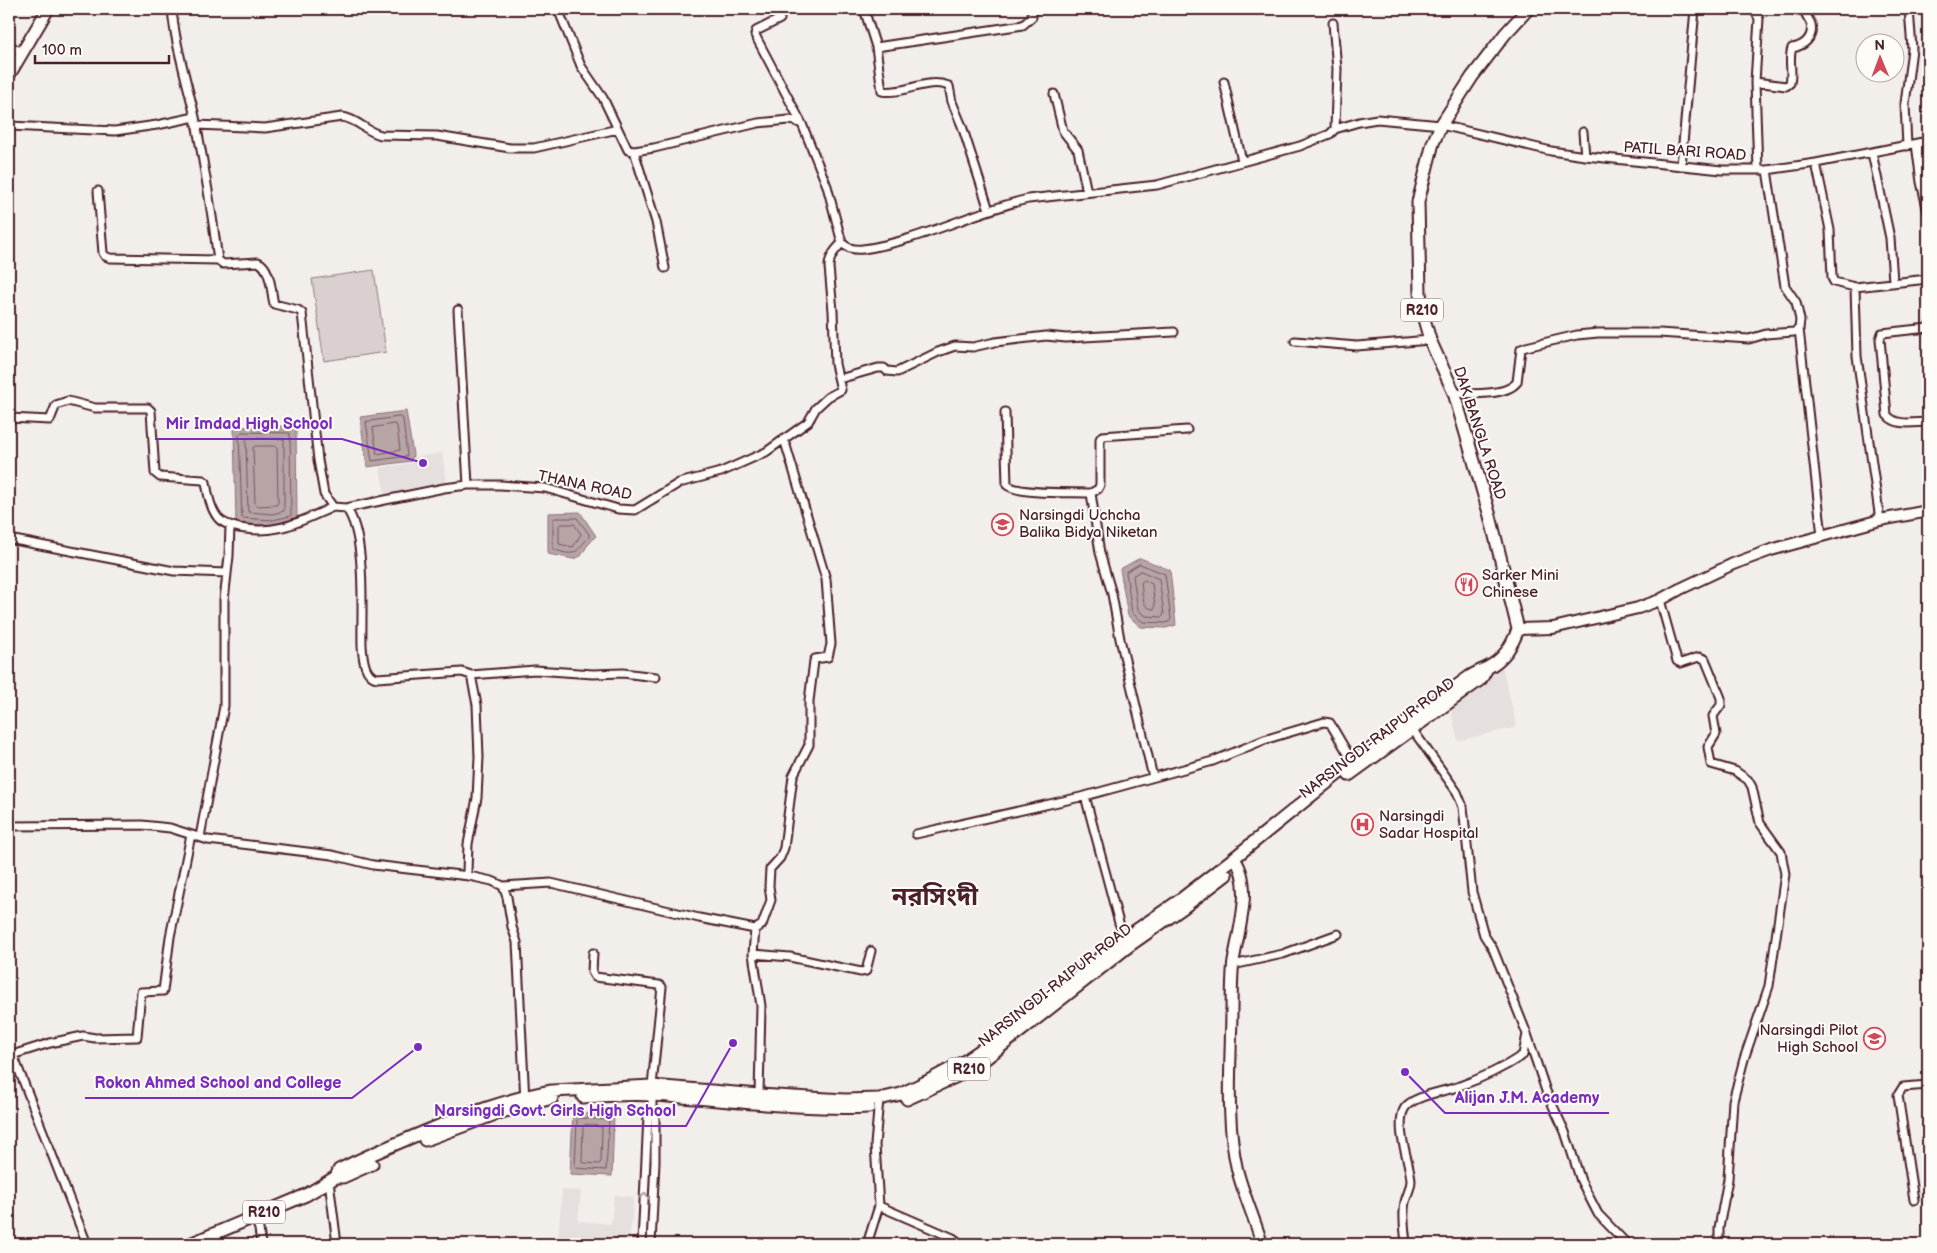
<svg xmlns="http://www.w3.org/2000/svg" width="1937" height="1253" font-family="'Balsamiq Sans','Noto Sans Bengali',sans-serif">
<style>
.built{fill:#e5dfdd}
.green{fill:#d9d0cf;stroke:#92787d}
.water{fill:#b7a5a6;stroke:#8b6f75}
.lines{fill:none;stroke-linecap:round;stroke-linejoin:round}
.shore{stroke:#76555c;stroke-width:1}
.street-casing{stroke:#4a1f2b;stroke-width:11}
.secondary-casing{stroke:#4a1f2b;stroke-width:14}
.primary-casing{stroke:#4a1f2b;stroke-width:15}
.street{stroke:#fdfcf7;stroke-width:7}
.secondary{stroke:#fdfcf7;stroke-width:10}
.primary{stroke:#fdfcf7;stroke-width:11}
.oneway{stroke:#ac999b}
.labels{text-anchor:middle;stroke-width:4;stroke-linejoin:round;paint-order:stroke}
.shield{fill:#fdfcf7;stroke:#806168;stroke-width:1}
.shield-label{font-size:14px;font-weight:bold;fill:#4a1f2b}
.street-label{font-size:15px;fill:#4a1f2b;stroke:#fdfcf7}
.poi-label{font-size:15px;fill:#4a1f2b;stroke:#fdfcf7;text-anchor:start}
.town-label{font-size:25px;font-weight:bold;fill:#4a1f2b;stroke:#fdfcf7}
.leader{fill:none;stroke:#7b2cbf;stroke-width:2}
.callout-dot{fill:#7b2cbf;stroke:#fdfcf7;stroke-width:2}
.callout-label{font-size:16px;text-anchor:middle;font-weight:bold;fill:#7b2cbf;stroke:#fdfcf7;stroke-width:4;stroke-linejoin:round;paint-order:stroke}
</style>
<rect width="100%" height="100%" fill="#f2efeb"/>
<filter id="ink" filterUnits="userSpaceOnUse"><feTurbulence type="fractalNoise" baseFrequency=".02" numOctaves="2"/><feDisplacementMap in="SourceGraphic" scale="10" xChannelSelector="R" yChannelSelector="G"/><feConvolveMatrix kernelMatrix="1 2 1 2 8 2 1 2 1" color-interpolation-filters="sRGB"/></filter>
<g filter="url(#ink)">
<path class="built" d="M442,453L447,484L385,494L380,468L412,463L413,457Z
M1502,666L1517,727L1458,741L1448,700L1483,671Z
M562,1190L581,1191L578,1221L611,1224L614,1195L634,1197L629,1244H601L558,1240Z"/>
<path class="green" d="M374,270L386,352L324,361L312,279Z"/>
<path class="water" d="M406,411L413,455L411,461L367,467L360,417Z
M296,426L297,520L273,525L236,524L234,427Z
M580,512L596,536L587,546L581,556L573,559L548,554V513Z
M1140,558L1170,570L1176,625L1166,628L1141,627L1128,616L1120,569Z
M573,1113L614,1114L612,1176L570,1174Z"/>
<g class="lines">
<path class="shore" d="M400,417L403,419L407,456L372,461L366,422Z
M394,424L397,426L400,450L377,454L373,428Z
M242,432L290,433L291,516L273,520L242,518L239,435Z
M248,438L284,439V511L272,514L248,512L246,441Z
M256,446H275L277,447L278,503L276,505L257,506L255,504L253,448Z
M555,518H577L589,534V537C575,552 577,558 553,549V520Z
M561,524H574L581,534L573,547L559,544V526Z
M1140,564L1165,574L1171,619L1169,622L1165,623L1143,622L1132,613L1126,572Z
M1141,571L1159,579L1164,614L1162,617L1146,616L1138,610L1133,576Z
M1145,580L1152,584L1155,606L1154,609C1141,609 1143,593 1141,583Z
M580,1118L609,1120L606,1170L575,1168L577,1120Z
M586,1124L602,1127L601,1162L599,1164L584,1163L582,1162L583,1127Z"/>
<defs>
<path id="street" d="M172,9C175,45 187,81 195,117C204,164 212,212 218,260L223,264L258,262C271,267 271,292 274,304L298,310L302,313L318,460L324,494L333,507L346,508C367,535 361,611 362,646C363,657 364,676 377,678L462,672L471,675L535,670L593,674L623,673L656,677
M558,9L581,66L603,98L628,150L634,151L654,148L758,123L789,120L795,121L802,124L827,186L842,243C848,249 855,250 863,249C920,241 972,212 1028,199L1157,185L1300,146L1330,134L1335,129L1359,122L1377,119L1441,125L1551,151L1585,156L1722,170H1767L1816,163L1928,141
M864,9L876,47L882,91C904,95 927,77 949,86L952,102L962,126L989,210
M1754,9L1759,19L1755,82L1758,170
M780,19L756,31L755,35L802,124
M1333,23L1337,69L1335,129
M9,46L23,52
M876,47L1023,25L1032,17V9
M1224,82L1242,161
M1755,82L1786,86L1790,83C1793,72 1788,59 1792,48C1804,46 1814,38 1811,24C1809,19 1805,15 1804,9
M1054,94L1063,131L1078,150L1087,192
M196,125L265,128L342,117C358,119 366,132 381,135L437,136L510,148H534L618,129
M9,126L115,131L157,125L195,117
M1583,132L1585,156
M1920,143L1928,161
M1916,144L1921,182L1928,212
M1907,146L1905,104L1912,49L1909,9
M634,151L656,222L665,268
M1872,153L1890,238L1893,281
M1816,163L1830,230L1832,278L1834,282L1855,287L1928,279
M1681,166L1695,9
M98,191L103,253L105,256L110,258L218,260
M1855,287L1857,356L1880,520
M458,310L468,485
M1928,328L1882,333L1880,339L1887,415C1897,427 1914,422 1928,422
M1799,329L1822,536
M1295,341L1357,346L1430,340
M839,379L878,368H884L887,371L897,372L938,352L955,346L973,347L995,342L1046,336L1066,338L1174,332
M1454,393C1470,394 1507,396 1517,382L1521,349L1526,347L1577,335L1598,333H1659L1749,339L1766,334L1794,332L1799,329L1800,320L1796,302L1785,286L1767,170
M1005,412L1007,485C1019,495 1073,492 1091,493L1100,553L1112,594L1120,639L1153,777
M9,418L50,420L56,405L68,401L95,408H148L151,411L155,473L160,477L203,480L206,482C208,494 210,508 218,518C223,524 232,526 239,528C278,535 299,522 333,507
M1091,493L1098,489L1100,485V439L1102,436L1187,430
M346,508L444,488L468,485H500L545,488L618,509L635,510L679,483L721,472L766,452L808,422L816,408L828,397L841,390L835,364L833,311L829,267C829,257 835,250 842,243
M9,539L174,571L227,573
M1660,600L1677,661L1681,663L1699,657L1705,659L1721,698V705L1713,716L1716,734L1708,747L1711,764L1735,771L1748,780L1752,787L1760,823L1781,852L1785,874L1769,986L1744,1059L1733,1101L1728,1179L1719,1228V1244
M1085,796L1119,923L1127,941
M9,826L142,825L170,828L208,840L332,855L373,865L469,876L492,881L503,886L551,883L699,918L755,929L762,925L771,900L769,886L770,869L780,858L784,848L793,776L809,745V701L814,661L815,659L828,657L831,644L826,579L784,439
M916,834L1085,796L1213,761L1264,740L1324,722L1330,723L1354,764
M200,837L224,706V600L229,556L230,526
M469,876L467,872L468,844L477,798L479,757L477,705L471,675
M503,886L507,897L512,927L517,942L525,1101
M755,929L753,954L761,1006L759,1095
M593,953L592,972L595,977L659,985L662,987L652,1086V1108L648,1116L642,1244
M753,954L790,957L861,972L866,971L871,951
M1233,965L1283,954L1338,934
M1527,1034L1546,1091L1565,1132L1581,1181L1598,1214L1627,1244
M13,1055L87,1244
M9,1056L50,1043L83,1036L95,1038L137,1037L141,992L163,991L170,937L191,835
M879,1099L875,1145L879,1206L953,1238L961,1244
M329,1181L337,1244
M1914,1200L1898,1095L1903,1087L1928,1085
M254,1217L259,1229L261,1244
M651,1244L655,1162V1115L652,1108
M867,1244L879,1206
M1406,1244C1405,1231 1402,1215 1405,1202C1407,1194 1411,1188 1411,1180C1409,1158 1398,1138 1402,1115C1403,1110 1405,1106 1410,1103C1423,1094 1442,1092 1457,1087C1480,1079 1502,1069 1523,1055L1527,1034L1493,949L1484,935L1472,892L1463,807L1457,792L1410,726"/>
<path id="secondary" d="M1518,629L1553,628L1638,608L1660,600L1680,589L1733,564L1771,550L1880,520L1928,511
M1234,858C1255,885 1237,934 1233,965C1231,987 1232,1011 1231,1033C1230,1079 1227,1124 1237,1169C1243,1194 1255,1219 1262,1244"/>
<path id="primary" d="M9,75L48,9
M1349,775L1481,679L1487,668
M583,1097C606,1096 629,1093 652,1095C724,1099 797,1110 869,1107
M907,1099L955,1077L985,1059L1130,945L1184,907L1226,875
M425,1140L498,1113L552,1098
M336,1177H343L372,1164
M190,1244L306,1195L336,1177L339,1170C366,1156 395,1144 424,1132C465,1115 507,1099 552,1091L652,1086L759,1095L845,1100L879,1099L901,1094L926,1082L965,1061L1010,1030L1125,938L1180,900L1234,858L1353,762L1469,677C1475,673 1480,671 1487,668C1504,659 1512,646 1518,629L1490,516L1454,393L1430,340L1424,319L1420,293L1418,202L1433,143L1441,125L1472,77L1505,34L1528,9"/>
</defs>
<use href="#street" class="street-casing"/>
<use href="#secondary" class="secondary-casing"/>
<use href="#primary" class="primary-casing"/>
<use href="#street" class="street"/>
<use href="#secondary" class="secondary"/>
<use href="#primary" class="primary"/>
</g>
<defs><path id="oneway-chevron" d="M-2-3.5L2.5 0L-2 3.5" fill="none" stroke-width="1.6" stroke-linecap="round" stroke-linejoin="round" transform="scale(1.25)"/></defs>
<use class="oneway" href="#oneway-chevron" transform="translate(645 1196) rotate(-86)"/>
</g>
<defs>
<symbol id="school-ring" viewBox="-11 -11 22 22"><circle r="9.5" fill="#fdfcf7" stroke="#d1495b" stroke-width="1.5"/><path d="M0-5L7-2L0 1L-7-2ZM-4 1L0 2.5L4 1V4Q0 6-4 4Z" fill="#d1495b"/></symbol>
<symbol id="restaurant-ring" viewBox="-11 -11 22 22"><circle r="9.5" fill="#fdfcf7" stroke="#d1495b" stroke-width="1.5"/><path d="M-5-6h1v4h1v-4h1v4h1v-4h1v5L-1.5 .5V6h-2V.5L-5-1ZM5-6V6H3V1.5H1.5Q1.5-4 5-6Z" fill="#d1495b"/></symbol>
<symbol id="hospital-ring" viewBox="-11 -11 22 22"><circle r="9.5" fill="#fdfcf7" stroke="#d1495b" stroke-width="1.5"/><path d="M-5-5h3v3.5h4V-5h3V5h-3V1.5h-4V5h-3Z" fill="#d1495b"/></symbol>
</defs>
<g fill-rule="evenodd">
<use href="#school-ring" x="990" y="512" width="25" height="25"/>
<use href="#restaurant-ring" x="1454" y="572" width="25" height="25"/>
<use href="#hospital-ring" x="1350" y="812" width="25" height="25"/>
<use href="#school-ring" x="1862" y="1026" width="25" height="25"/>
</g>
<g class="labels">
<g class="shield">
<rect x="1401" y="298.5" width="42" height="23" rx="4"/>
<rect x="948" y="1057.5" width="42" height="23" rx="4"/>
<rect x="243" y="1200.5" width="42" height="23" rx="4"/>
</g>
<g class="shield-label">
<text x="1422" y="315">R210</text>
<text x="969" y="1074">R210</text>
<text x="264" y="1217">R210</text>
</g>
<g class="street-label">
<text transform="translate(1685 151) rotate(4)" y="5">PATIL BARI ROAD</text>
<text transform="translate(1480 433) rotate(72)" y="5">DAK BANGLA ROAD</text>
<text transform="translate(585 485) rotate(12)" y="5">THANA ROAD</text>
<text transform="translate(1377 738) rotate(-37)" y="5">NARSINGDI-RAIPUR ROAD</text>
<text transform="translate(1055 985) rotate(-38)" y="5">NARSINGDI-RAIPUR ROAD</text>
</g>
<g class="poi-label">
<text x="1019" y="520">Narsingdi Uchcha<tspan x="1019" dy="17">Balika Bidya Niketan</tspan></text>
<text x="1482" y="580">Sarker Mini<tspan x="1482" dy="17">Chinese</tspan></text>
<text x="1379" y="821">Narsingdi<tspan x="1379" dy="17">Sadar Hospital</tspan></text>
<text x="1858" y="1035" text-anchor="end">Narsingdi Pilot<tspan x="1858" dy="17">High School</tspan></text>
</g>
<g class="town-label">
<text x="935" y="905">নরসিংদী</text>
</g>
</g>
<path class="leader" d="M423 463L342 439H155M418 1047L352 1098H85M1405 1072L1445 1113H1609M733 1043L686 1126H424"/>
<g class="callout-dot">
<circle cx="423" cy="463" r="5"/>
<circle cx="418" cy="1047" r="5"/>
<circle cx="1405" cy="1072" r="5"/>
<circle cx="733" cy="1043" r="5"/>
</g>
<g class="callout-label">
<text x="249" y="429">Mir Imdad High School</text>
<text x="218" y="1088">Rokon Ahmed School and College</text>
<text x="1527" y="1103">Alijan J.M. Academy</text>
<text x="555" y="1116">Narsingdi Govt. Girls High School</text>
</g>
<rect width="1937" height="1253" fill="none" stroke="#fdfcf7" stroke-width="30"/>
<rect x="15" y="15" width="1907" height="1223" fill="none" stroke="#4a1f2b" stroke-width="2" filter="url(#ink)"/>
<g transform="translate(1880 58) rotate(359)"><circle r="24" fill="#fdfcf7" stroke="#b5a4a5"/>
<path d="M0-4L9 19L0 12L-9 19Z" fill="#d1495b"/>
<text y="-8" font-size="14" font-weight="bold" text-anchor="middle" fill="#4a1f2b">N</text>
</g>
<path d="M35 55v8h134v-8" fill="none" stroke="#4a1f2b" stroke-width="2.5"/>
<text x="42" y="55" font-size="15" fill="#4a1f2b" stroke="#fdfcf7" stroke-width="4" paint-order="stroke">100 m</text>
</svg>
